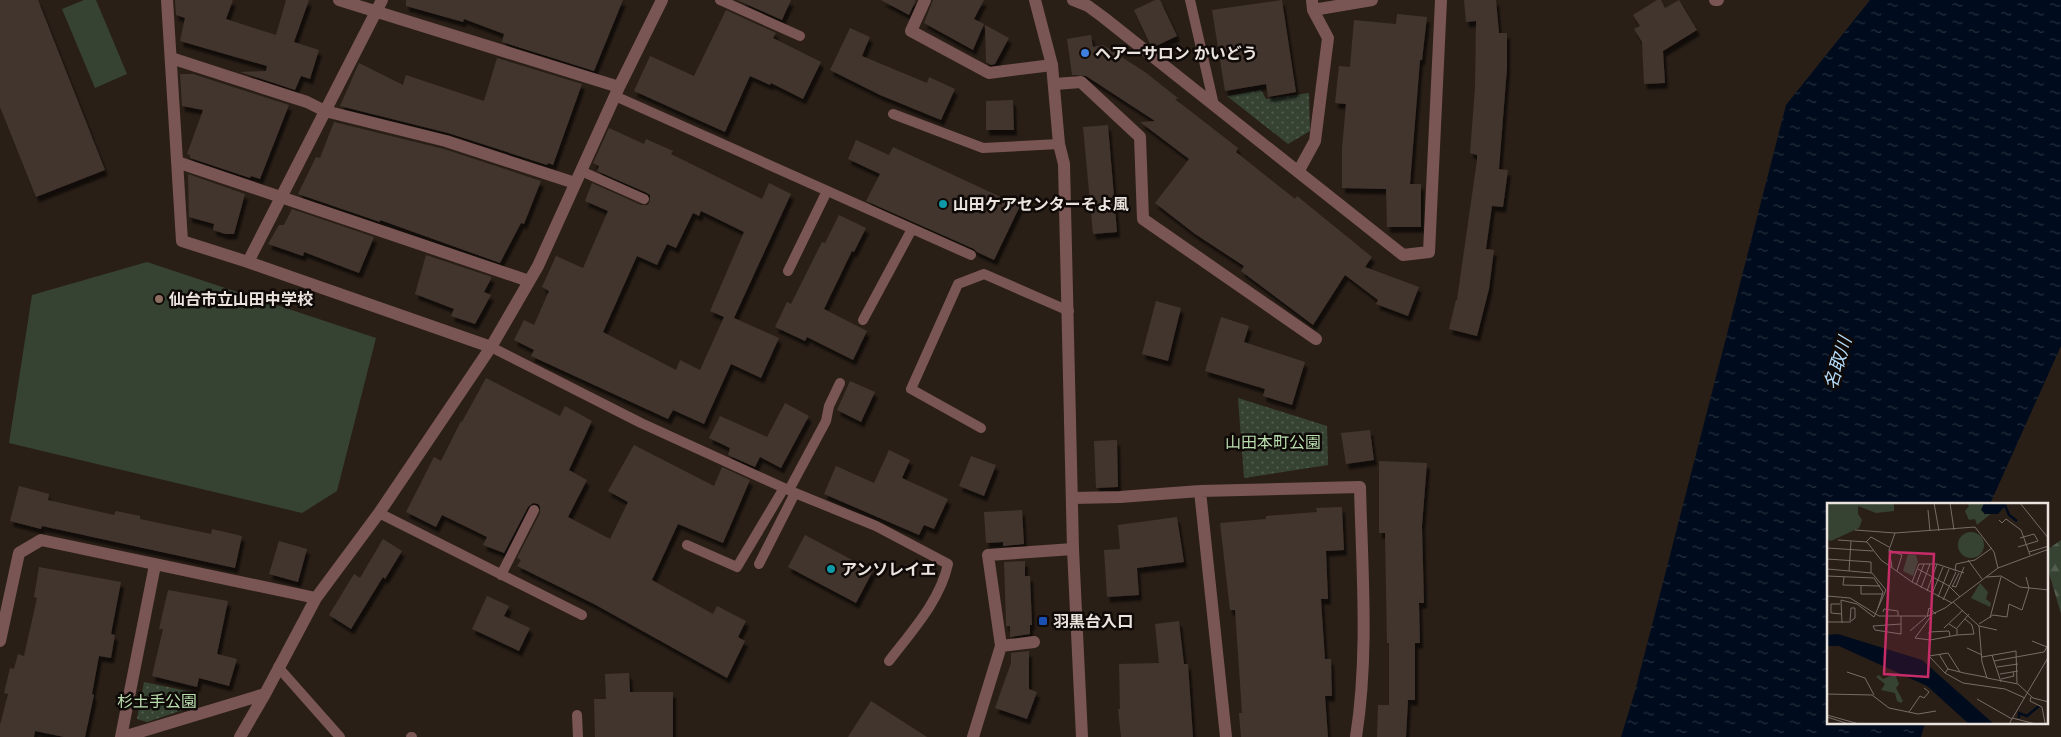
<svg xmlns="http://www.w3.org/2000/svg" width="2061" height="737" font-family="Karla,'Noto Sans JP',sans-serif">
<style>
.grass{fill:url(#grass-dots)}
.forest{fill:url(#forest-firs)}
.pitch{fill:#364333}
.water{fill:url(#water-ripples)}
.building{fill:#42352e;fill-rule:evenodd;filter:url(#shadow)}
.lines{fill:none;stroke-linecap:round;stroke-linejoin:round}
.service{stroke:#795553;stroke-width:10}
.minor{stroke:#795553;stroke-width:12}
.tertiary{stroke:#795553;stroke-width:12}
.shop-dot{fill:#3f7fe0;stroke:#0f0a07;stroke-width:2}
.culture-dot{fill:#0f9aa8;stroke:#0f0a07;stroke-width:2}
.education-dot{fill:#8d6e63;stroke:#0f0a07;stroke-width:2}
.transit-dot{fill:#1a4fb4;stroke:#0f0a07;stroke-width:2}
.labels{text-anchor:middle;stroke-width:5;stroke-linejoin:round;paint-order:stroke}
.poi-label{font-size:16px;font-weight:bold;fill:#ebe3de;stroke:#0f0a07;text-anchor:start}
.park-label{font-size:16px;fill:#b9deae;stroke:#0f0a07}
.water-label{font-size:18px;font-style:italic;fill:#b4dbfb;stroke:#0f0a07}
.inset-river{fill:none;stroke:#000c1d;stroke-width:2.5}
.inset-road{fill:none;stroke:#776d67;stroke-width:1}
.view{fill:#c62c68;fill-opacity:0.15;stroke:#c62c68;stroke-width:2.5}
.inset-edge{fill:none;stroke:#ebe3de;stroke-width:2.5}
</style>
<defs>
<pattern id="grass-dots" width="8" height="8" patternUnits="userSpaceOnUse" patternTransform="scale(1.25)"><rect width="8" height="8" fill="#364333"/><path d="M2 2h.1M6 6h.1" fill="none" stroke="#535e50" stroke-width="1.8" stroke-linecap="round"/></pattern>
<pattern id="forest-firs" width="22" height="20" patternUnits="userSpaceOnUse" patternTransform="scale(1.25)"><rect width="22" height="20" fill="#364333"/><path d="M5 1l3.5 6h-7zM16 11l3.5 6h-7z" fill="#535e50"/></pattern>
<pattern id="water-ripples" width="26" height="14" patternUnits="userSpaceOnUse" patternTransform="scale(1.25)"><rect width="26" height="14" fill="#000c1d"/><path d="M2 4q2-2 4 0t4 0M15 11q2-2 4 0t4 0" fill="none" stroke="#252f3d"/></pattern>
<filter id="shadow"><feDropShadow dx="3" dy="5.5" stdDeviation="1" flood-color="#0009"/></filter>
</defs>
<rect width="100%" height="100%" fill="#2a1f17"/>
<path class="grass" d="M1261,90L1266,99L1309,93L1310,131L1288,144L1227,96Z
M1238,398L1327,426L1328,465L1244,478Z
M144,682L192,692L186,709L147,722L137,719Z"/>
<path class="forest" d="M2061,540V614L2047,566V550Z"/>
<path class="pitch" d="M84,0H96L127,74L95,88L62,9Z
M147,262L376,338L337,491L302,513L9,443L32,295Z"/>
<path class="water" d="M1870,0H2061V346L1990,504H1828V723H1925L1921,737H1621L1635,691L1786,105Z"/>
<path class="building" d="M0,0H38L105,170L36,197L0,107Z
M175,0H233L226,19L276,35L286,0H309L294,42L319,50L310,79L301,76L295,90L240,72L266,71L267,66L180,41L185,18L176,15Z
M406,0H623L594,71L502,42L504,34L464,19L463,22L406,6Z
M737,0H791L782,20Z
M881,0H916L909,15Z
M933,0H984L974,19L984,24L973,50L924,23Z
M1155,0H1160L1177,36L1154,47L1150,44L1134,10Z
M1282,0L1296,92L1268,97L1266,84L1225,91L1212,10Z
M1464,0H1496L1499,33H1507V68L1499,169L1508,170L1503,207L1492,206L1486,249L1494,250L1489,289L1477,336L1449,329L1456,300H1457L1477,160V155L1470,153L1475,88L1476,21L1466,22Z
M1657,0H1661L1665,8L1679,0L1697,30L1663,51L1665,83L1644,84L1642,42L1634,29L1640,26L1633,15Z
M726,10L776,33L773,38L821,62L803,99L771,83L770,85L750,76L725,132L634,91L650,56L694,76Z
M1397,14L1427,17L1422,60H1420L1410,184H1421V227H1387L1386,189L1342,188V148L1346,104L1335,103L1339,66L1350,67L1354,20L1396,24Z
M985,25L1009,38L995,64L991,65L986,62Z
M850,28L870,37L862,56L927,83L929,77L955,89L941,120L880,95L830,70Z
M1091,35L1093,47L1103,45L1145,72L1179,99H1175L1238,148L1236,152L1295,199L1297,196L1372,257L1365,267L1419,287L1408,316L1376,304L1378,300L1345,275L1313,325L1241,271L1244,266L1195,234L1155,203L1189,159L1140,122L1155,121L1086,76L1072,75L1067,39Z
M497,58L582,84L553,165L548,163L547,165L448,133L340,106L359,63L403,85L406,75L484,101Z
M180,74H193L289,105L260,179L251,176L250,178L190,158V155L187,154L203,110L182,106Z
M1013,100L1014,130H986V101Z
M334,122L444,149L541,181L524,224L521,223L500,263L380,220V222L298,194L316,157L320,158Z
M1108,125L1117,232L1093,234L1083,127Z
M609,128L644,144L646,139L673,151L671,154L762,199L769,183L791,194L734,318L779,338L761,378L731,364L704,424L673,410L668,419L531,356L534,350L514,340L524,320L534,325L549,291L542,287L556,256L583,268L608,211L585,201L592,183L641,205H648L650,201V195L647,193L597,171L599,166L593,163ZM701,211L744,232L710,311L724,317L700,370L680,360L676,370L603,332L637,256L657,265L667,244L676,248L693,213L699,216Z
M856,140L889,155L893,147L1020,206L994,260L977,252L974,249L866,201L880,174L848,159Z
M188,174L245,194L234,234H225L213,230L214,224L189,217Z
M292,209L374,237L359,273L304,252L303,256L268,244L279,225H284Z
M839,215L866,228L854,252L852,251L824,309L867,331L853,360L807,337L805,341L775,327L787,302L791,304L822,242L825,243Z
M426,255L492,277L484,292L491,295L475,324L451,316L454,309L415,294Z
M1156,301L1181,308L1168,361L1142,354Z
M1221,317L1249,326L1244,342L1305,362L1292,405L1263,396L1265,389L1205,371Z
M486,378L560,416L565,406L592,421L569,470L587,480L568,517L610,539L628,502L608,491L634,445L714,486L722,467L750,480L723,543L678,524L652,580L713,614L717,606L746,621L738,637L745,641L727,678L594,604L517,566L521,560L517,558L540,513V507L538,504L533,503L528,507L504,553L483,545L487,537L442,515L436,527L406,512L434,457L441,461L461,421L462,422Z
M850,381L875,392L861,422L837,410Z
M785,403L809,416L781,468L760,457L755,467L728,455L730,448L709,438L720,416L767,437Z
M1370,430L1374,460L1346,464L1341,433Z
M1117,440L1118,487L1096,488L1094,441Z
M889,450L910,460L902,478L948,499L934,529L924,525L919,535L824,494L836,466L874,483Z
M971,456L996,465L984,496L959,486Z
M1379,461L1427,463L1422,526L1424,603H1419L1420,643H1415V700H1408L1406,737H1377L1378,705H1389V643H1387L1385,533H1379Z
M19,486L49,494L48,500L114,515L116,511L140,516V519L211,534L212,529L242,536L235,568L42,526L41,529L10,521Z
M1342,507L1344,550L1326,551L1328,599H1321L1325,659H1331L1332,696H1325L1328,737H1241L1239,713H1242L1235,610H1230L1220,523L1266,519V516L1317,512L1316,508Z
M1022,510L1024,544L1003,546V542L986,543L984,512Z
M1177,517L1184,562L1137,568L1139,595L1107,597L1104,550L1120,549L1118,525Z
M805,535L873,571L856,603L788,567Z
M383,539L402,551L385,579L383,577L351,629L329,615L354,574L360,578Z
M279,541L307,549L298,582L269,574Z
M1025,561V576H1030L1032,625H1030V634L1010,637V626H1006V623L1004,562Z
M39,567L121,582L111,634L115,635L111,658L99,656L92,694L94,695L85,737H64L35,731L34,737H0V725L8,694L4,693L10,668L14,669L18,654L24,656L37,598L34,597Z
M168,590L228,601L217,654L237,659L229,686L199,678L197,687L152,676L163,629H159Z
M487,596L509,606L504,616L530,628L519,651L472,629Z
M1179,621L1184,664H1188L1193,737H1121L1118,709H1120L1119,664L1159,663L1155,624Z
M1029,651V689L1037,692L1027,719L995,708L1011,663V653Z
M629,673L630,692H673V737H595L594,699H606L605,674Z
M871,701L927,737H848Z"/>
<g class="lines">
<path class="service" d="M720,0L800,36
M1190,0L1214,105
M615,96L971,255
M893,114L983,148L1059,144
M581,171L644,199
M788,271L827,191
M863,320L912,229
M491,347L641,423L795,493L876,526L948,564C940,601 911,632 889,661
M981,428L911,389L958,284L984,274L1069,311
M789,490L826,421L829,406L840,383
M379,513L582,615
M687,545L737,567L784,488
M759,564L795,493
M501,575L534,510
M278,667L340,737
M577,715L578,737
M411,737H412"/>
<path class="minor" d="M167,0L182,241L248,262L491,347
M339,0L619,87
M925,0L911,31L989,73L1052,65
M1073,0L1088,6L1103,17L1403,255L1429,252L1441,0
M1312,0L1313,10L1372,0
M1715,0H1718
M171,58L307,102L325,111L446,141L575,183
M1055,84L1081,82L1140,137L1143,219L1316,339
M177,162L529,281
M1298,172L1315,141L1328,38L1313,10
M248,262L382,0
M1200,491L1226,737
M1072,498L1120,497L1200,491L1360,487C1362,571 1369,654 1356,737
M0,641L19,553L41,540L316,598
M1001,646L1034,642
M121,737L155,565
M123,737L265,694
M240,737L265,694L316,598L379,513L491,347L538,266L619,87L662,0
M973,737L1001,646L988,555L1073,549"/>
<path class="tertiary" d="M1035,0L1052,65L1059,144L1064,164L1073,549L1082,737"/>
</g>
<circle class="shop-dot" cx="1085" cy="53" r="5"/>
<g class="culture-dot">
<circle cx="943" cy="204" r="5"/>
<circle cx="831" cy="569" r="5"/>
</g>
<circle class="education-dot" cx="159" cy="299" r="5"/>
<rect class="transit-dot" x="1038" y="616" width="10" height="10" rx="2.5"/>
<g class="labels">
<g class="poi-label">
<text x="1095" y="59">ヘアーサロン かいどう</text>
<text x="953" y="210">山田ケアセンターそよ風</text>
<text x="169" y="305">仙台市立山田中学校</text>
<text x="841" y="575">アンソレイエ</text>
<text x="1053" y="627">羽黒台入口</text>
</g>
<g class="park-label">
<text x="1273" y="448">山田本町公園</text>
<text x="157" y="707">杉土手公園</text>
</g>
<g class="water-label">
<text transform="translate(1838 363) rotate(-73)" y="6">名取川</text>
</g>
</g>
<g transform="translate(1827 503)">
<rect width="221" height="221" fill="#2a1f17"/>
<path d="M153,80L161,89L159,96L164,100L163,104L144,95Z" fill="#364333"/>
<path d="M0,0H67V8L49,10L31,3V11L35,17L32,25L4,38L0,36ZM140,0H157V12L163,7L166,9L150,22L148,16L142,17L138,8L142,3ZM68,171L72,181L69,185L76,198L74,200L70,198L68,190L54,187L58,181L49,174L52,172L56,176Z" fill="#364333"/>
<path d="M131 42a13 13 0 1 1 26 0a13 13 0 1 1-26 0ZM81,51L89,52L91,59L86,73L76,68Z" fill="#364333"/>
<path d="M157,0H177L178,3L171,11H158L154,7ZM11,131L95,157L167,221H142L100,183L12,143H0V132Z" fill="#000c1d"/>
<path class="inset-river" d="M177,0L182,12L190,18M192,215V210L200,213L212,203"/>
<path class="inset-road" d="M107,0L112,28M123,0L127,27M193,0L222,36M101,7L103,28M172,17L175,20L179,16L194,27L203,52M28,27L68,30L148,24L167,49L171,65M11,37L40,39L54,57L85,79L125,100M39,39L44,34L62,44M191,44L211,38L207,31L193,35M0,45L46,48M62,47L75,52L70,68M202,49L222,43M0,56L44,59V70M141,57L155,76M65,64L62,47L68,30M0,66L45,70L59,87L47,114L30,101L14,97L15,120M91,66L122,83L133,94M22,68L24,38M128,68L129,61L148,57L165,45M0,73L47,75L56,89L51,105M17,74L16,82L53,83M159,74L174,73L193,84L222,87M85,79L92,61H110L137,70M34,82V91H56M89,82L97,61M125,83L129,84L137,64M125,84L132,70M94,85L103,61M100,88L110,61M105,91L116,64M0,93L23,95L52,113H101L118,105L171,65L222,46M111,94L122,66M116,97L129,69M126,99L152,123L155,159L160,175L191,181L206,195L222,199M13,101H4V110L15,111M56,109L57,106L71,108V113M74,113V131L48,127L46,123L74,121M104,113L88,135L103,137L130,132M100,114L102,105L109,111M163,115L174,74M23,118L24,105H28M24,118L28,115V105M0,119H24M122,121L130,126V132L147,131L145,122L138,116M152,121L166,112L180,114L182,101L195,107L202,85L199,74M152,123L170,127M117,125L136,107M130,125L142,111M83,128L99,114M103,137L102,129L122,128L123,133M205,138L220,144M140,145L155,152M112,151L121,166M165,152L174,179M155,154L189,148L190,180M167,158L217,149L220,144M170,164L191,161M20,169L38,175L47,192M133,169L121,150L102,153L118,170L121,166L137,170L158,174L160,175M118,170L136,180L178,186L198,195M173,171L191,168M174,176L187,173L186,169M0,191L45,192L62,205L91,211L109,208M204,194L203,198L215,204L218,220M150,196L185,216M82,209L93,193L97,195L102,189L97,185M0,212L32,221M0,214L22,221M185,215L209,221M182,221L222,153"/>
<path class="view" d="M63,49L107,51L101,174L57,171Z"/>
<rect width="221" height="221" class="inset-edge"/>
</g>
</svg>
